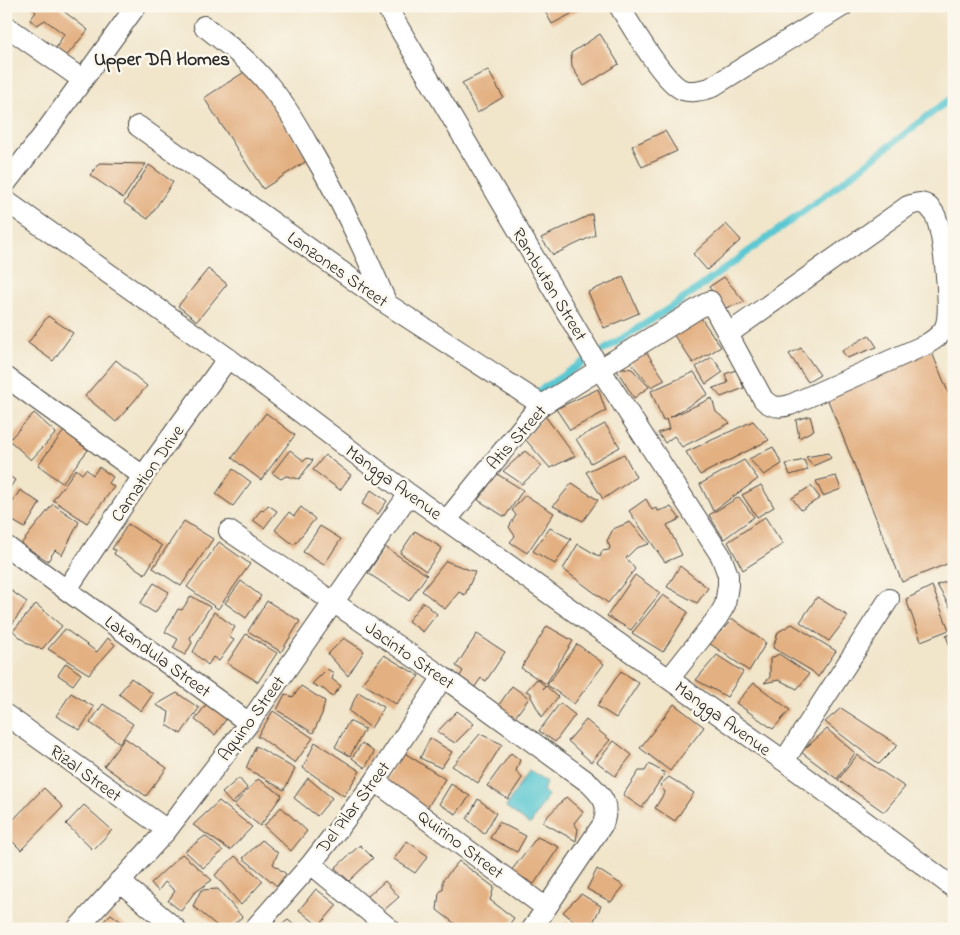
<svg xmlns="http://www.w3.org/2000/svg" width="960" height="935" font-family="'Indie Flower',sans-serif">
<style>
.water{fill:#5bc8d2;stroke:#437a7e}
.lines{fill:none;stroke-linecap:round;stroke-linejoin:round}
.stream{stroke:#5bc8d2;stroke-width:7}
.building{fill:#e3b082}
.minor-casing{stroke:#494743;stroke-width:22}
.minor{stroke:#fff;stroke-width:20}
.labels{text-anchor:middle;stroke-width:5;stroke-linejoin:round;paint-order:stroke}
.street-label{font-size:18px;fill:#2b2b2b;stroke:#fbf7ec}
.neighbourhood-label{font-size:19px;font-weight:bold;fill:#2b2b2b;stroke:#fbf7ec}
</style>
<rect width="100%" height="100%" fill="#fbf7ec"/>
<filter id="ink" filterUnits="userSpaceOnUse"><feTurbulence type="fractalNoise" baseFrequency=".02" numOctaves="2"/><feDisplacementMap in="SourceGraphic" scale="10" xChannelSelector="R" yChannelSelector="G"/><feConvolveMatrix kernelMatrix="1 2 1 2 8 2 1 2 1" color-interpolation-filters="sRGB"/></filter>
<filter id="wash" filterUnits="userSpaceOnUse"><feTurbulence type="fractalNoise" baseFrequency=".0096" numOctaves="4" result="noise"/><feDisplacementMap in="SourceGraphic" scale="20" xChannelSelector="R" yChannelSelector="G"/><feGaussianBlur stdDeviation="1.12" result="paint"/><feColorMatrix in="noise" values="0 0 0 0 0 0 0 0 0 0 0 0 0 0 0 0 0 1.4 0 .05"/><feComposite in="paint" operator="in"/></filter>
<g filter="url(#wash)">
<rect width="100%" height="100%" fill="#f1e5ca"/>
<path class="water" d="M528,771L546,782L543,791L548,795L530,825L506,807Z"/>
<g class="lines">
<path class="stream" d="M604,350L679,302L811,206L954,96
M539,391L584,362"/>
</g>
<g id="blocks">
<path class="building" d="M33,6H57L88,30L64,59L54,52L64,34L45,20L37,25L30,20L36,12L32,8Z
M542,6H586L552,24Z
M600,34L619,64L584,86L572,67L571,53Z
M249,69L308,160L263,189L204,98Z
M488,70L503,97L477,113L462,83Z
M951,106H954V128H952Z
M665,131L677,151L642,167L632,146Z
M99,163L146,164L123,198L90,175Z
M149,165L173,182L148,219L124,203Z
M592,214L595,235L553,255L541,238Z
M726,224L741,240L707,270L693,254Z
M208,269L227,284L197,321L178,306Z
M623,277L639,313L604,328L588,292Z
M724,277L745,302L725,308L709,287Z
M48,316L73,333L53,361L28,343Z
M701,318L721,347L693,363L673,334Z
M869,335L877,347L847,358L842,351Z
M801,348L820,375L808,382L789,354Z
M645,350L665,380L651,387L630,362Z
M931,350L954,407V561L902,582L825,393Z
M712,357L723,372L706,384L696,367Z
M116,360L147,386L116,422L85,396Z
M615,367L632,369L649,387L634,398Z
M736,370L744,388L721,397L713,388L728,383L725,374Z
M694,372L708,394L669,418L712,398L716,412L730,423L682,447L674,436L665,443L658,433L669,429L666,419L663,421L651,391Z
M598,389L606,411L570,430L556,409Z
M34,413L56,433L31,460L9,440Z
M266,413L295,435L261,480L232,458Z
M545,416L575,456L550,468L524,438Z
M810,416L814,430L799,438L796,420Z
M753,421L769,440L700,475L686,452Z
M605,424L620,447L591,463L576,439Z
M64,431L88,450L62,483L38,465Z
M773,447L782,464L764,475L749,459Z
M290,450L304,461L307,458L313,460L299,479L286,476L281,479L272,473Z
M525,451L542,466L522,484L503,471Z
M828,453L831,458L813,466L806,457Z
M624,454L636,477L603,499L586,472Z
M325,455L351,475L340,490L313,470Z
M744,460L758,479L713,511L700,484Z
M804,460L808,470L790,475L786,464Z
M99,467L113,477L109,483L114,487L87,523L53,500L76,469L82,474L86,469L93,475Z
M233,469L251,482L233,506L216,494Z
M6,474L15,480L6,494Z
M497,474L523,490L505,517L478,500Z
M836,476L841,489L823,496L816,481Z
M572,483L598,500L583,521L553,506Z
M761,485L774,507L757,517L742,495Z
M811,486L820,498L801,510L792,498Z
M20,490L40,503L25,528L6,517V513Z
M371,490L387,501L378,514L362,504Z
M525,495L554,513L527,553L510,542L515,536L509,527L516,515L512,510Z
M739,497L754,517L724,539L709,515Z
M646,499L652,510L656,508L658,511L671,507L680,519L667,525L682,555L665,562L629,511Z
M53,504L79,522L62,555L55,550L48,561L21,544Z
M268,505L277,511L264,528L253,520L261,510L263,511Z
M301,507L315,519L294,545L275,530L289,512L294,516Z
M765,517L783,544L743,570L728,542Z
M184,521L213,539L181,586L153,568Z
M630,522L649,544L636,548L626,558L635,569L608,603L563,569L578,544L600,557L602,551L609,550L610,547L607,541L613,529Z
M128,524L162,546L145,574L114,554L116,550L112,549Z
M320,526L341,539L324,565L303,552Z
M550,528L571,539L555,564L533,551Z
M415,531L442,548L426,571L400,553Z
M219,542L250,564L218,609L187,587Z
M385,547L427,575L409,601L368,573Z
M446,561L475,572L465,595L459,592L445,609L422,591Z
M680,566L708,588L697,603L667,587Z
M635,575L660,593L631,630L607,616Z
M954,579V614L937,585Z
M241,581L261,596L246,618L225,603Z
M154,583L169,592L155,613L140,604Z
M932,586L949,630L921,641L906,599Z
M6,587L27,602L11,626L6,622Z
M663,595L688,612L663,652L632,633Z
M191,596L210,607L190,638L192,643L185,655L173,648L178,639L165,632L178,609L182,610Z
M817,597L848,616L829,641L800,622Z
M267,601L300,621L281,652L248,631Z
M423,602L437,614L423,632L408,621Z
M36,604L62,626L42,649L28,644L13,631Z
M214,612L235,627L229,637L234,640L219,661L213,657L208,665L193,652Z
M733,619L766,643L749,671L709,643Z
M792,624L836,651L818,677L812,671L773,648L778,632Z
M547,626L573,641L546,684L521,668Z
M65,629L97,652L108,638L115,645L89,674L48,649Z
M954,633V656L946,636Z
M246,634L277,653L258,682L227,663Z
M477,634L505,652L486,681L481,678L472,691L457,681L463,671L456,666Z
M344,638L364,651L348,676L328,654Z
M577,644L604,664L574,704L547,685Z
M779,654L809,674L797,689L779,680L764,683L770,677V659Z
M384,655L419,676L396,704L362,683Z
M717,655L743,672L727,697L696,680Z
M66,663L81,674L73,685L58,675Z
M327,669L334,673L332,679L341,686L332,697L325,690L312,684Z
M621,671L639,683L616,718L597,706Z
M131,678L153,694L141,711L119,694Z
M537,679L545,686L543,689L546,686L558,697L542,717L531,697V693L526,691Z
M754,683L790,710L773,729L736,703Z
M301,686L325,701L322,714L313,733L277,710L285,694L293,697Z
M512,686L529,698L513,720L496,709Z
M358,692L384,707L371,728L349,711Z
M71,693L94,707L80,730L56,716Z
M177,693L199,708L181,734L167,725L169,712L156,705Z
M207,703L227,718L215,735L195,720Z
M560,703L575,715L555,742L539,731Z
M103,704L133,724L120,743L90,723Z
M674,704L704,727L670,771L640,748Z
M841,708L898,745L879,764L825,722Z
M273,711L313,738L295,763L260,737H257Z
M457,711L474,724L455,743L437,732Z
M586,720L610,740L591,762L568,741Z
M349,721L365,729L350,756L335,747Z
M827,729L855,753L837,779L801,752Z
M480,734L502,744L478,783L452,766Z
M125,738L167,768L146,796L104,766Z
M430,738L452,752L441,768L420,758Z
M614,741L632,755L615,776L597,762Z
M315,742L360,771L344,796L303,768Z
M362,743L374,752L365,768L352,758Z
M256,746L295,769L284,790L246,768Z
M403,752L445,779L426,810L384,782Z
M511,753L520,760L516,771L522,778L508,799L487,786Z
M857,755L905,787L884,812L838,780Z
M649,764L665,773L642,808L623,795L639,771H645Z
M669,777L694,793L675,821L655,808L665,792L660,785Z
M239,778L247,788L232,804L222,793Z
M308,778L332,798L317,816L294,798Z
M258,779L282,795L260,826L234,805Z
M451,784L470,796L456,814L439,804Z
M44,788L63,807L21,850L6,835V827Z
M566,797L583,812L574,823L578,829L576,841L542,822Z
M478,799L496,813L484,834L467,819Z
M219,801L252,827L230,850L193,825Z
M84,805L112,830L93,850L66,824Z
M281,807L307,831L291,851L264,826Z
M499,822L526,836L517,852L490,838Z
M205,836L223,851L203,868L185,851Z
M537,837L559,847L534,884L511,871Z
M262,840L278,853L273,864L286,874L277,886L243,858Z
M407,841L428,856L415,873L394,859Z
M360,845L373,858L349,881L335,868Z
M182,854L212,880L194,893L181,911L168,901L175,891L165,882L158,891L151,883Z
M235,856L263,881L241,905L215,875Z
M459,861L494,887L490,900L514,918L506,929H477L473,926L467,929H462L437,910L439,893L443,889V880Z
M597,869L624,886L611,902L587,889Z
M385,881L399,897L382,912L368,896Z
M218,889L242,917L228,929H221L193,906L201,890Z
M316,889L337,905L319,926L299,910Z
M581,894L601,906L590,929H584L563,912Z
M111,914L131,929H96Z
M288,920L299,929H275Z
M566,922L573,929H560Z"/>
</g>
</g>
<g filter="url(#ink)">
<use href="#blocks" fill-opacity="0" stroke="#494743" stroke-width="1"/>
<g class="lines">
<defs>
<path id="minor" d="M386,6L600,369L721,556L728,575V585L725,605L718,617L669,679
M619,6C631,25 664,83 683,90C692,93 701,90 710,88L843,6
M6,26L83,80
M204,26C227,44 251,62 269,85C284,103 296,123 307,143C338,195 364,248 387,304
M138,126L387,304L542,405
M6,183L43,135L136,6
M6,201L228,358L409,494L784,761L954,888
M6,377L143,476
M446,521L531,416L542,405L710,301L763,399C771,408 780,408 790,405L925,345C932,341 941,336 945,327C952,311 943,238 937,220C936,216 932,210 929,207C922,201 916,203 908,206L728,334
M229,531L443,677L589,783C603,797 610,804 603,824L532,929
M6,546L249,723
M67,589L143,476L228,358
M6,715L167,830
M784,761L889,599
M375,781L546,908
M311,864L390,929
M119,881L176,929
M77,929L167,830L249,723L409,494
M254,929L311,864L375,781L443,677"/>
</defs>
<use href="#minor" class="minor-casing"/>
<use href="#minor" class="minor"/>
</g>
</g>
<g class="labels">
<g class="street-label">
<text transform="translate(338 269) rotate(35)" y="6">Lanzones Street</text>
<text transform="translate(550 284) rotate(59)" y="6">Rambutan Street</text>
<text transform="translate(516 437) rotate(-48)" y="6">Atis Street</text>
<text transform="translate(147 473) rotate(-55)" y="6">Carnation Drive</text>
<text transform="translate(394 482) rotate(36)" y="6">Mangga Avenue</text>
<text transform="translate(410 655) rotate(35)" y="6">Jacinto Street</text>
<text transform="translate(158 656) rotate(36)" y="6">Lakandula Street</text>
<text transform="translate(251 718) rotate(-54)" y="6">Aquino Street</text>
<text transform="translate(723 718) rotate(36)" y="6">Mangga Avenue</text>
<text transform="translate(86 773) rotate(36)" y="6">Rizal Street</text>
<text transform="translate(353 807) rotate(-53)" y="6">Del Pilar Street</text>
<text transform="translate(461 844) rotate(37)" y="6">Quirino Street</text>
</g>
<g class="neighbourhood-label">
<text x="162" y="65">Upper DA Homes</text>
</g>
</g>
<rect width="960" height="935" fill="none" stroke="#fbf7ec" stroke-width="25"/>
</svg>
